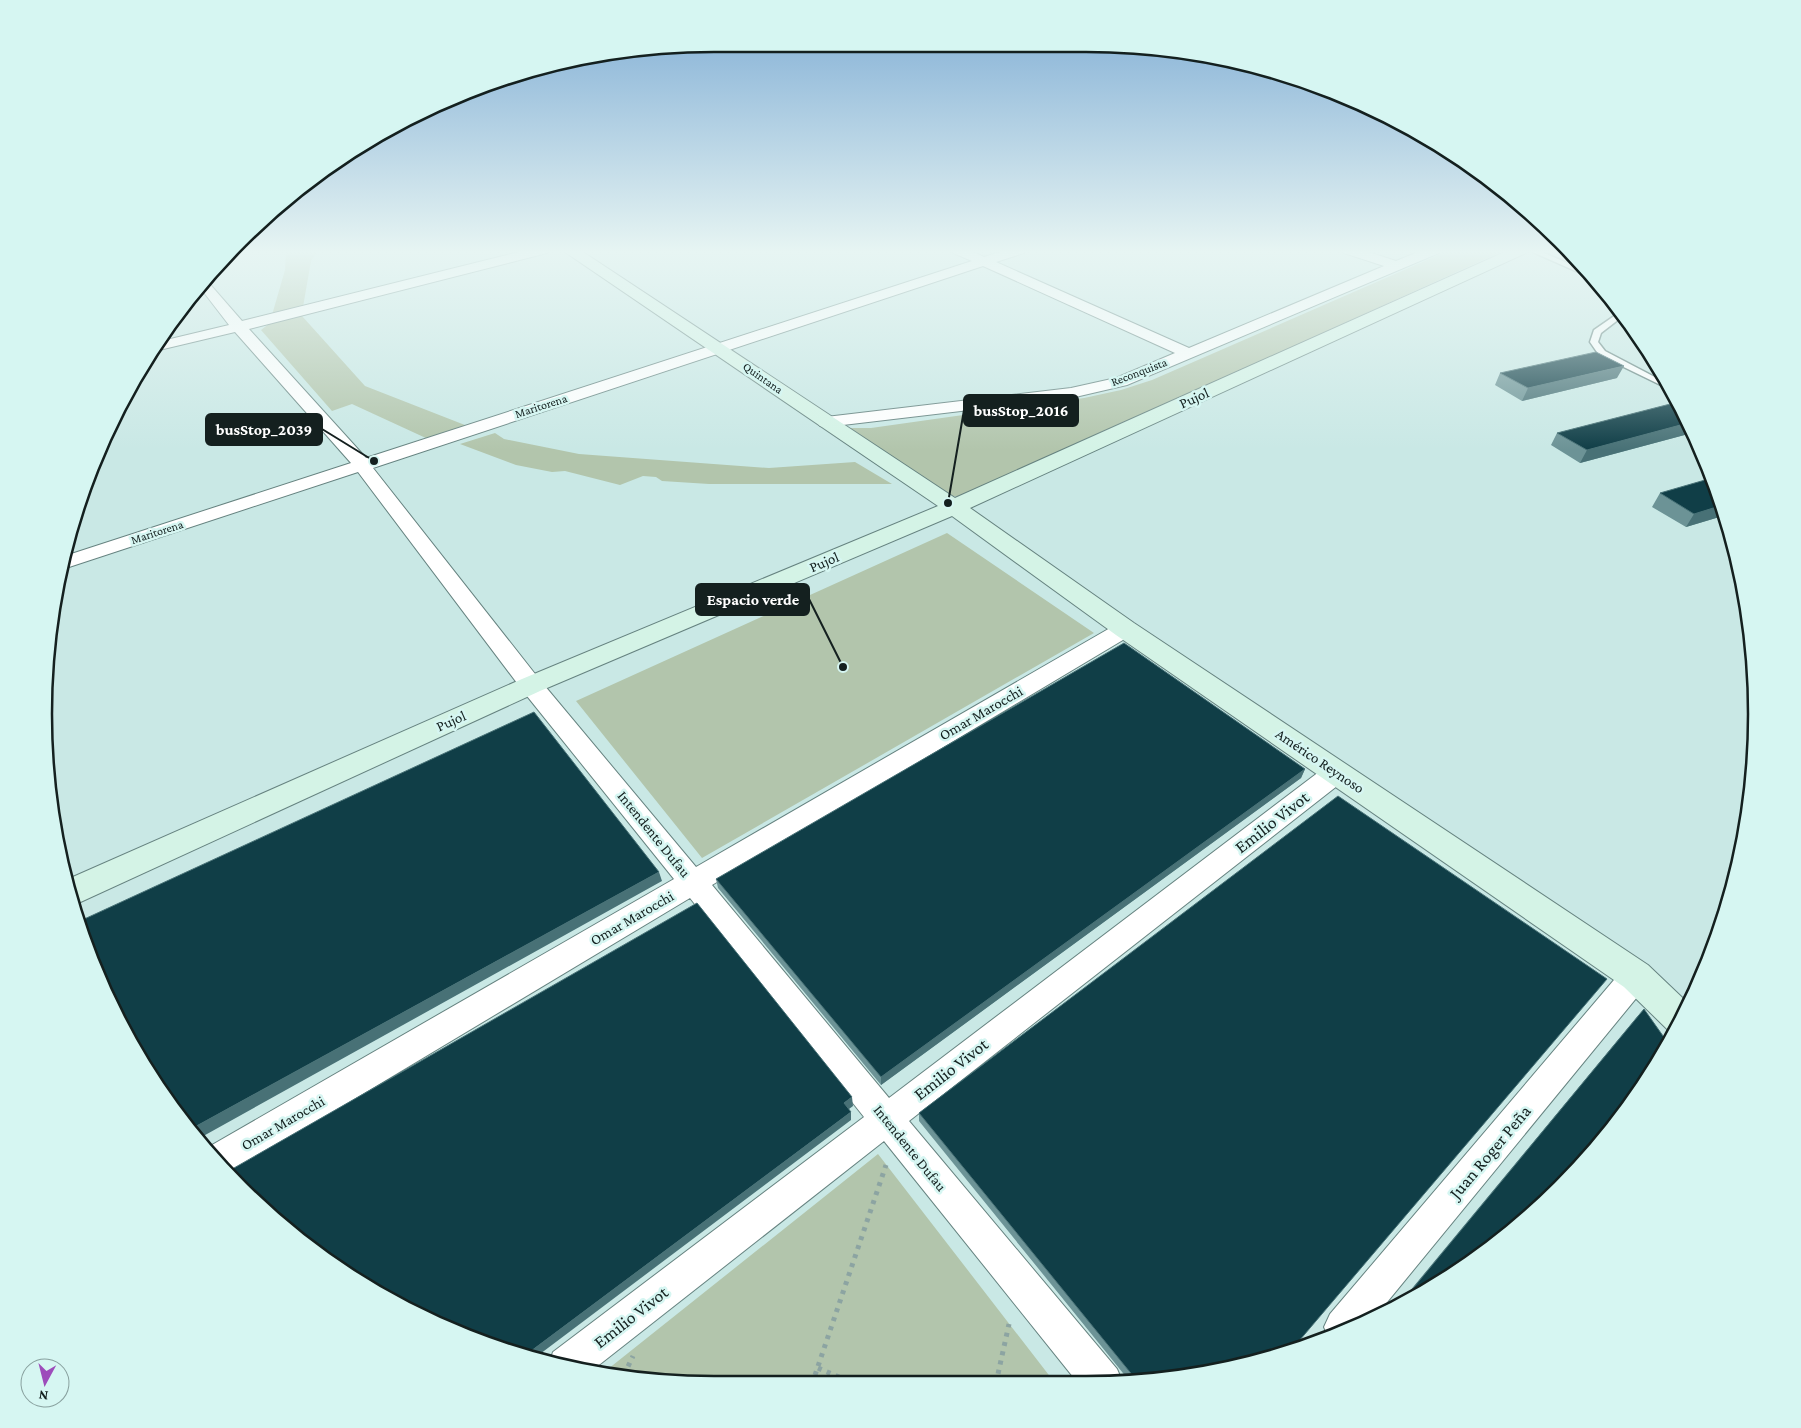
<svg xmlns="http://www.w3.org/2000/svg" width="1801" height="1428" font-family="'Crimson Pro',serif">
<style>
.green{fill:#b2c5ac}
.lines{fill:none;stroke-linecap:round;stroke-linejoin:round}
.lane-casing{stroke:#668380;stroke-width:3}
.street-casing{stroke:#668380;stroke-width:2}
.secondary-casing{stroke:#668380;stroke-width:2}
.path{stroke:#8ca4a2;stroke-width:5;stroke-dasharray:4 5.5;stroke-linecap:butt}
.lane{fill:#fff;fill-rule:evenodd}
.street{fill:#fff;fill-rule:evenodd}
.secondary{fill:#d4f3e6;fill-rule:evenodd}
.wall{fill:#6c9396}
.shaded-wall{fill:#487176}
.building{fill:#103e47;stroke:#487176}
.labels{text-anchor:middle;stroke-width:5;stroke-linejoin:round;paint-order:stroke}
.far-street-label{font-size:12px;fill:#14201f;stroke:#d6f6f2}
.street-label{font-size:15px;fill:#14201f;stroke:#d6f6f2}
.near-street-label{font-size:18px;fill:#14201f;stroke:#d6f6f2}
.rim{fill:none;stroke:#14201f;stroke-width:2.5}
.leader{fill:none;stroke:#14201f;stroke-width:2}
.callout-dot{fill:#14201f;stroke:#d6f6f2;stroke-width:2}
.callout{fill:#14201f;stroke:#14201f;stroke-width:2}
.callout-label{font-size:16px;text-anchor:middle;font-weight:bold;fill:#fff}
</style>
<rect width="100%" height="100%" fill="#c9e8e5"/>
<path class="green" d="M286,250H318L311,261L303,307L272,315L285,270Z
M1450,250H1505L969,494L959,497L945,495L845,428H871L1084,398L1121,390L1152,380Z
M302,316L365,386L470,427L428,439L352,404L332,411L261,330L270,323Z
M495,433L504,439L579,454L769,468L855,462L892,484H709L662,481L656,477L643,476L620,485L565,471L552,472L516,465L460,444Z
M947,533L1094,633L702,858L576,701Z
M878,1154L1055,1383L714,1384L603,1373Z"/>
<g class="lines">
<defs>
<path id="lane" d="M1528,250H1537L1593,274L1596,280Z
M1620,312L1623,316L1601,333L1598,342L1605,351L1670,385L1673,391L1599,355L1590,342L1594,330Z"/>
<path id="street" d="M527,250H549L547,253L249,329L366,458L972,261L953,253L952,250H969L984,257L1006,250H1025L1024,253L996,262L1189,348L1384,266L1344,253L1343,250H1362L1396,261L1423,250H1441L1439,253L1127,385L1071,398L826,427L820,426L817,422L820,418L826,417L1071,388L1116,378L1175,353L983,266L373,468L539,679L696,867L1117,624L1125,622L1133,624L1136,629L1133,634L712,885L889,1098L1328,765L1337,763L1346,765L1350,772L1346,779L909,1121L1117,1369L1123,1383H1078L884,1141L590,1372L550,1361L553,1352L864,1117L690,898L229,1174L205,1149L674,879L523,691L358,472L63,569L65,556L351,463L235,332L155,351L162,341L229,325L202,290L208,282L242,321Z
M1636,963L1647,967L1651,976L1647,985L1379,1312L1327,1334L1324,1327L1330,1314L1625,967Z"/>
<path id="secondary" d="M562,250H580L955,498L1509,250H1528L1526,253L970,508L1134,623L1648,965L1690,1005L1674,1033L1669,1031L1624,987L1116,635L952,516L540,691L74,905L66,880L522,679L938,506Z"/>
</defs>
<use href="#lane" class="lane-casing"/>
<use href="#street" class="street-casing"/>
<use href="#secondary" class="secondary-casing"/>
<path class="path" d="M818,1368L855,1384
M624,1375L633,1356
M996,1383L1009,1324
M812,1384L886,1165"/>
<use href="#lane" class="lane"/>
<use href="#street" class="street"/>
<use href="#secondary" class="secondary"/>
</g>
<path class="wall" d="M1500,373L1617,378L1522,401L1495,385Z
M1678,402L1692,433L1580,463L1551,445L1557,433Z
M1660,493L1722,499L1726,515L1686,527L1652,507Z
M1305,769L1301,778L881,1085L718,888L716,879Z
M1644,1009L1422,1295L1399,1304L1636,1018Z
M919,1113L1261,1361L1131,1383L919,1121Z"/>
<path class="shaded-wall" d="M1624,366L1617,378L1522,401L1528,388Z
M1688,423L1692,433L1580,463L1587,450Z
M1723,505L1726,515L1686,527L1694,514Z
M1305,769L1301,778L881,1085V1077Z
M659,872L662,881L198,1139L191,1129Z
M852,1097L853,1106L845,1112L844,1103Z
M851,1112V1120L536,1357L527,1354Z"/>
<path class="building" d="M1596,352L1624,366L1528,388L1500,373Z
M1678,402L1688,423L1587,450L1557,433Z
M1712,478L1722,499L1723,505L1694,514L1660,493Z
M1124,643L1305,769L881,1077L716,879Z
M534,712L659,872L191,1129L133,1049L80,921Z
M1338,796L1607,979L1293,1348L1261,1361L1138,1382L919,1113Z
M697,903L852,1097L844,1103L851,1112L527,1354L457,1333L306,1246L227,1172Z
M1644,1009L1668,1043L1619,1122L1529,1218L1422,1295L1400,1304Z"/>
<linearGradient id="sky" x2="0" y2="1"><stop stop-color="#7eacd4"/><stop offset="0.56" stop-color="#e7f5f3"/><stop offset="1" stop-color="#e7f5f3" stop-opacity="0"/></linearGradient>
<rect width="1801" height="450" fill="url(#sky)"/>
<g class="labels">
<g class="far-street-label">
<text transform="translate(1139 372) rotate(-21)" y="4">Reconquista</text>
<text transform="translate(763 378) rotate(35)" y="4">Quintana</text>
<text transform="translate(541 406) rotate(-18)" y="4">Maritorena</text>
<text transform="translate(157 532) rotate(-18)" y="4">Maritorena</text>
</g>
<g class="street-label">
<text transform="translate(1194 398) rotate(-24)" y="5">Pujol</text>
<text transform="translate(824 562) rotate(-23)" y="5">Pujol</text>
<text transform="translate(981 713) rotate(-30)" y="5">Omar Marocchi</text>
<text transform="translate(451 721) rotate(-24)" y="5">Pujol</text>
<text transform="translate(1320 761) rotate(34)" y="5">Américo Reynoso</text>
<text transform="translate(654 834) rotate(51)" y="5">Intendente Dufau</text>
<text transform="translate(632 918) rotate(-30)" y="5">Omar Marocchi</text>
<text transform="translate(283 1123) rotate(-30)" y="5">Omar Marocchi</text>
<text transform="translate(910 1148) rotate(51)" y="5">Intendente Dufau</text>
</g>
<g class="near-street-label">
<text transform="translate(1272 822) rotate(-38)" y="6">Emilio Vivot</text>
<text transform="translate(951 1069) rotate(-38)" y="6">Emilio Vivot</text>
<text transform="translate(1490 1152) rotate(-50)" y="6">Juan Roger Peña</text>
<text transform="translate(631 1317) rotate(-38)" y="6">Emilio Vivot</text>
</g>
</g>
<path d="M0 0H1801V1428H0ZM714 52H1086A662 662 0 0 1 1748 714V714A662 662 0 0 1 1086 1376H714A662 662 0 0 1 52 714V714A662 662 0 0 1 714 52Z" fill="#d6f6f2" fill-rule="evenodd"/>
<path class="rim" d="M714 52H1086A662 662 0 0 1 1748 714V714A662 662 0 0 1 1086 1376H714A662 662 0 0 1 52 714V714A662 662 0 0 1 714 52Z"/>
<path class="leader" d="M948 503L964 410M374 461L322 429M843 667L809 599"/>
<g class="callout-dot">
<circle cx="948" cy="503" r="5"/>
<circle cx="374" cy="461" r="5"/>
<circle cx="843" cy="667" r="5"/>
</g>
<g class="callout">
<rect x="964" y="395" width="114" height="31" rx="5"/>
<rect x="206" y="414" width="116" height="31" rx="5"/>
<rect x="696" y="584" width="113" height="31" rx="5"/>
</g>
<g class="callout-label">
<text x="1021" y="416">busStop_2016</text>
<text x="264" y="435">busStop_2039</text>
<text x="753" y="605">Espacio verde</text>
</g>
<g transform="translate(45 1383) rotate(187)"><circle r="24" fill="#d6f6f2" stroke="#88a09e"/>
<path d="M0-4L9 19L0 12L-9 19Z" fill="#9d4cbb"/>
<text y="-8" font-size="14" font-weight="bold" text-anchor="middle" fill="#14201f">N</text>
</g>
</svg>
